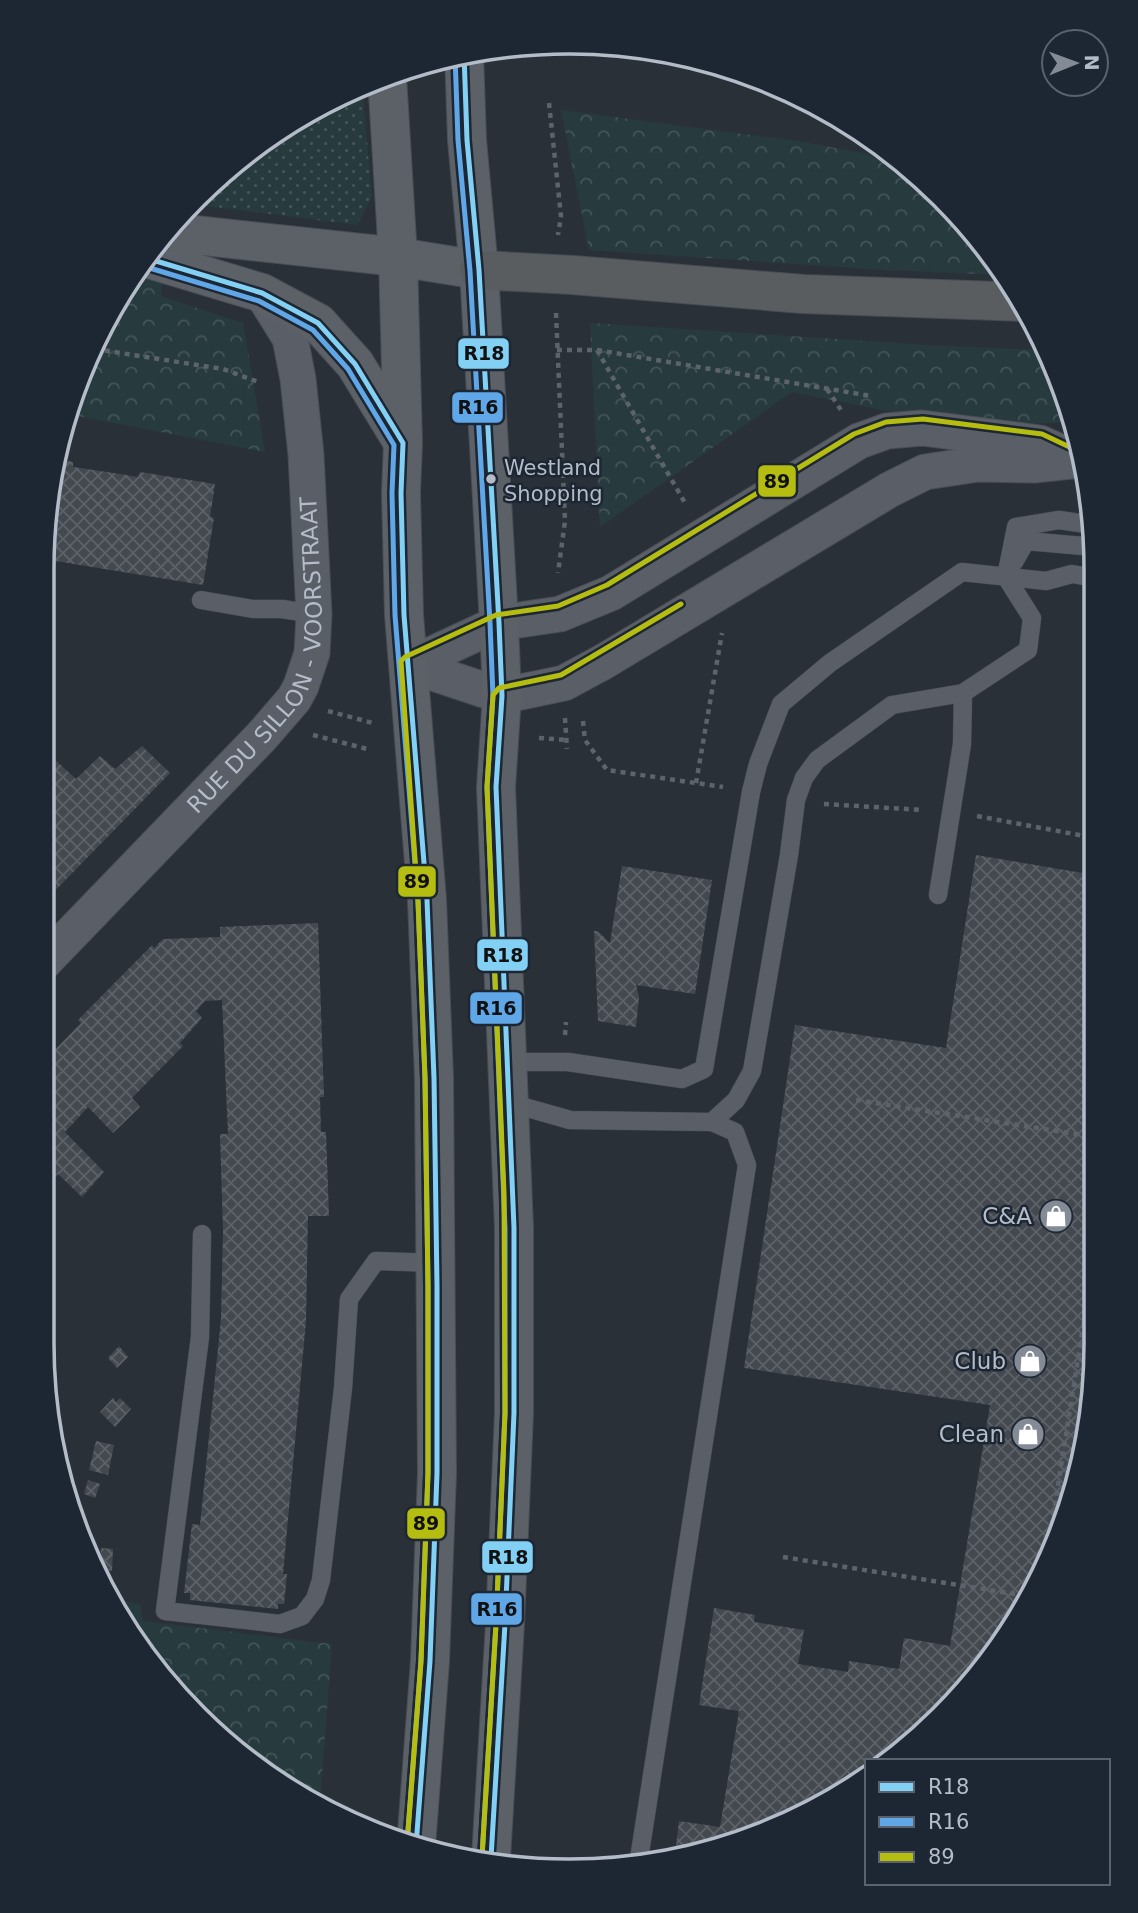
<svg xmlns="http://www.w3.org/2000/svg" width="1138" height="1913" font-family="'DejaVu Sans',sans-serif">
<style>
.grass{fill:url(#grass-dots)}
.forest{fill:url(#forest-crowns)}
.building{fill:url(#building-cross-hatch)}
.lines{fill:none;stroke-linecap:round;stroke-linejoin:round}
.lane-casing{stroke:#484c53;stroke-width:19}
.street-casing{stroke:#484c53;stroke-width:37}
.primary-casing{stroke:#484c55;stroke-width:40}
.highway-casing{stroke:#474c53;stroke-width:40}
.path{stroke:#5d636a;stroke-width:4.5;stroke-dasharray:5 5;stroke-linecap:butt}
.lane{stroke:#5a5e66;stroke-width:18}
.street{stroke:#5a5e66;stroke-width:35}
.primary{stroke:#5c6168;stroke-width:38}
.highway{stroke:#5a5d60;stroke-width:38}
.bus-1-casing{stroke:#1d2633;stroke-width:10}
.bus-2-casing{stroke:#1d2633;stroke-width:10}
.bus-3-casing{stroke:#1d2633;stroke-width:10}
.bus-1{stroke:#83d0f5;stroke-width:5}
.bus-2{stroke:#60a7e8;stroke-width:5}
.bus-3{stroke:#b4bd10;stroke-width:5}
.bus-dot{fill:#b4bcc9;stroke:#1d2633;stroke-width:2.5}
.labels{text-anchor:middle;stroke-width:5;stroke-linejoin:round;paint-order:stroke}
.bus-label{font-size:21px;fill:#b4bcc9;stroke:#1d2633;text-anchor:start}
.street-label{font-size:23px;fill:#b4bcc9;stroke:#1d2633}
.poi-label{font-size:23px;fill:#b4bcc9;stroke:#1d2633;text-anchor:end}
.rim{fill:none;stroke:#b4bcc9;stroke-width:3.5}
.line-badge{stroke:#1d2633;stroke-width:2.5}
.pale-badge-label{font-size:19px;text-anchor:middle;font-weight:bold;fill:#111}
</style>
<defs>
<pattern id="grass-dots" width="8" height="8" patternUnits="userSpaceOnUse" patternTransform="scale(1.75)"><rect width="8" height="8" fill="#273a3e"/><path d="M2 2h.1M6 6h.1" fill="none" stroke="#445559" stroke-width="1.8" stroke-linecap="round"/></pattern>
<pattern id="forest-crowns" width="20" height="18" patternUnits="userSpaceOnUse" patternTransform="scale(1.75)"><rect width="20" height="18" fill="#273a3e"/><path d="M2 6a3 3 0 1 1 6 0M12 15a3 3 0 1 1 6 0" fill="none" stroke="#445559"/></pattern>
<pattern id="building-cross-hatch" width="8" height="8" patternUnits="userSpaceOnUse" patternTransform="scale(1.75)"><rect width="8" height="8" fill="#444950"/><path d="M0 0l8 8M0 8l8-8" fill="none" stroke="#5d6168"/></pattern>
</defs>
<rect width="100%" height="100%" fill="#2a3038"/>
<path class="grass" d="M362,85L372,197L357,225L190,204L218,179L256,158L258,146L277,131Z"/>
<path class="forest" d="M561,110L804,142L894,159L965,221L1003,275L885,270L589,250Z
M168,230L161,296L243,323L265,452L67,414L70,399L131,276Z
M590,323L943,346L1045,350L1068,400L1073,422L1002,425L903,414L792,392L600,527Z
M116,1600L140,1604L143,1621L332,1644L320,1801L248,1762L151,1664Z"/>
<path class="building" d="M58,459L73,462V467L107,472L138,477L140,472L215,484L210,517L214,518L203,585L43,559V534Z
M142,746L170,773L43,903V765L51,756L76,779L100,756L115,769Z
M976,855L1095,875V1379L1068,1514L1007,1637L891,1761H867V1774L738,1843L698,1850L676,1846L679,1821L720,1827L739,1711L699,1705L714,1608L755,1615L754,1622L804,1630L798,1664L848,1672L849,1661L899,1669L904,1638L950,1646L990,1405L744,1368L795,1025L946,1048Z
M622,866L712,880L695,994L636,985L639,997L636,1027L598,1021L594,931H598L610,943Z
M318,923L324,1097H320L321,1132H326L329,1216H308L306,1321L283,1574H287L284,1604H278V1609L190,1600V1593H184L192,1524L200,1525L221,1319L223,1231L220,1134H228L222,1000L205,1001L196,1011L202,1018L180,1043L183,1046L132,1098L140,1107L113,1133L88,1107L65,1132L104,1172L82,1197L58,1174L42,1191V1063L81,1023L78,1020L152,945L154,948L163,939L220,937V927Z
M119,1346L128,1357L117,1368L108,1358Z
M113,1398L116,1402L120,1398L131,1409L115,1427L100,1412Z
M96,1441L114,1445L108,1475L89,1470Z
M88,1480L100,1484L95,1498L84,1494Z
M101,1548L113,1549L112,1571L100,1569Z"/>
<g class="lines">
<defs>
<path id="lane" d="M1014,562L1026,541L1095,547
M201,600L253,609H282L314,614
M938,895L962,744L963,693
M507,1062H568L682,1079L704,1069L751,792L758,764L781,704L830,663L962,572L1046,581L1072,574L1095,578
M510,1103L570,1120L712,1122L735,1132L747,1165L639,1859
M712,1122L736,1100L752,1071L789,855L796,800L804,778L817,760L892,705L963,693L1028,650L1032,618L1006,577L1016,527L1059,520L1093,525
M202,1234L200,1337L165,1611L280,1624L302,1616L315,1599L321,1580L343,1388L349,1299L376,1261L437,1263"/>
<g id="street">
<path d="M409,665L502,696L564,683L603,662L889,490L925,472L978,464L1034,465L1080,460"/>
<path d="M409,665L499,623L560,614L611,593L859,441L887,431L922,428L1040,443L1060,452"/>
<path id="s1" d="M43,963L262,736L294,699L301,686L312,653L314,614L306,455L298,379L290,338L262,293"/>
</g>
<path id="primary" d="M464,53L467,140L479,270L499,623L502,696L496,787L514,1228V1413L505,1624L491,1858
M387,76L398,257L403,443L401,493L404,615L427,900L434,1078L437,1473L430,1661L416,1846
M167,232L398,257L479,270
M146,258L262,293L318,323L355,364L402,441"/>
<path id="highway" d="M479,270L573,275L803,294L1023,302"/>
</defs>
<use href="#lane" class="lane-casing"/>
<use href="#street" class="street-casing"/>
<use href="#primary" class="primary-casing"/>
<use href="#highway" class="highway-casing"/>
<path class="path" d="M549,103L561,216L558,235
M556,313L565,521L558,573
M95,349L223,369L261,383
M557,350H597L871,396
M597,350L685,503
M827,389L841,410
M328,711L373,723
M565,718L567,749
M583,721L585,740L607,770L723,787
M313,735L367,749
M539,738L567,740
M696,783L722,633
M824,804L923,810
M977,816L1095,838
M1087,837L1095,784
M565,1035L566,1022
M856,1100L1095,1137
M1079,1359L1095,1361
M1047,1555L1095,1251
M783,1557L1027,1596"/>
<use href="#lane" class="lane"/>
<use href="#street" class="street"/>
<use href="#primary" class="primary"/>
<use href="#highway" class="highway"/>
<defs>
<path id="bus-1" d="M464,53L467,140L479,270L499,623L502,696L496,787L514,1228V1413L505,1624L491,1858
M146,258L262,293L318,323L355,364L403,443L401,493L404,615L427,900L434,1078L437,1286V1473L430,1661L416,1846"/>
<path id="bus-2" d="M455,55L458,140L470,271L490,623L493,696L487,787L505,1228V1413L496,1624L482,1857
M143,266L259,301L313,330L348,369L394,445L392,493L395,615L418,901L425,1078L428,1286V1473L421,1661L407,1844"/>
<path id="bus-3" d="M407,1844L421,1661L428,1473V1286L425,1078L418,901L401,661L405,657L496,615L558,606L607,585L854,434L886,422L923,419L1042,434L1078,451
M482,1857L496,1624L505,1413L504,1193L487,787L493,695L499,688L561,675L681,604"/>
</defs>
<use href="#bus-1" class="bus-1-casing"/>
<use href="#bus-2" class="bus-2-casing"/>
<use href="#bus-3" class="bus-3-casing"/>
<use href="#bus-1" class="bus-1"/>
<use href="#bus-2" class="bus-2"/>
<use href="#bus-3" class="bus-3"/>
</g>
<defs>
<symbol id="shop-disc" viewBox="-11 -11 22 22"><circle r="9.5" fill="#848b96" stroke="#1d2633"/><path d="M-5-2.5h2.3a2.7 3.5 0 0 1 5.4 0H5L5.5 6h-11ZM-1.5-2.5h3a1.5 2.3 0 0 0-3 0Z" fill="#fff"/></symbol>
</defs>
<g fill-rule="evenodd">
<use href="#shop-disc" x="1037" y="1197" width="38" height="38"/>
<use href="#shop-disc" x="1011" y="1342" width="38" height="38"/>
<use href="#shop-disc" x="1009" y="1415" width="38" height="38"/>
</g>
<circle class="bus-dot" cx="491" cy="479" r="6"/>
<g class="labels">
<g class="bus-label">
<text x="504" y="475">Westland<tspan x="504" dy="26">Shopping</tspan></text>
</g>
<g class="street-label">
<text dy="8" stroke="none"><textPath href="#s1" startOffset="392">RUE DU SILLON - VOORSTRAAT</textPath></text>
</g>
<g class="poi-label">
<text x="1032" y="1224">C&amp;A</text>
<text x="1006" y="1369">Club</text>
<text x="1004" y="1442">Clean</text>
</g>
</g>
<path d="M0 0H1138V1913H0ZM569 54H569A515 515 0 0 1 1084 569V1344A515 515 0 0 1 569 1859H569A515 515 0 0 1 54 1344V569A515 515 0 0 1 569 54Z" fill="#1d2633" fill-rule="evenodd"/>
<path class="rim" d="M569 54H569A515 515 0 0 1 1084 569V1344A515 515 0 0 1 569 1859H569A515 515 0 0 1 54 1344V569A515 515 0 0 1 569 54Z"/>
<g class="line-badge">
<rect x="457" y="337" width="53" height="33" rx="7" fill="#83d0f5"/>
<rect x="451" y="391" width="53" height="33" rx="7" fill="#60a7e8"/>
<rect x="757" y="464" width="40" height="34" rx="7" fill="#b4bd10"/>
<rect x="397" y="865" width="40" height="33" rx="7" fill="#b4bd10"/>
<rect x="476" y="938" width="53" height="34" rx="7" fill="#83d0f5"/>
<rect x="469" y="991" width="54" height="34" rx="7" fill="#60a7e8"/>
<rect x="406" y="1507" width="40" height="33" rx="7" fill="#b4bd10"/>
<rect x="481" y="1540" width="53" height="34" rx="7" fill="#83d0f5"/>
<rect x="470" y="1592" width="53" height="34" rx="7" fill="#60a7e8"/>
</g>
<g class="pale-badge-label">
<text x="484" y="360">R18</text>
<text x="478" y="414">R16</text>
<text x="777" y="488">89</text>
<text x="417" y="888">89</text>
<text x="503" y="962">R18</text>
<text x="496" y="1015">R16</text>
<text x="426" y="1530">89</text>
<text x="508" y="1564">R18</text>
<text x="497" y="1616">R16</text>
</g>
<rect x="865" y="1759" width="245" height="126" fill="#1d2633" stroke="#59626f" stroke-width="2"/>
<rect x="879" y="1782" width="35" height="10" fill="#83d0f5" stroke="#59626f" stroke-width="2"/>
<text x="928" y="1794" font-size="21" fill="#b4bcc9">R18</text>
<rect x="879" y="1817" width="35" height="10" fill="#60a7e8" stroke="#59626f" stroke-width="2"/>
<text x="928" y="1829" font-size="21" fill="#b4bcc9">R16</text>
<rect x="879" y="1852" width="35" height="10" fill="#b4bd10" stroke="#59626f" stroke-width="2"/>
<text x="928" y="1864" font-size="21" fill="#b4bcc9">89</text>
<g transform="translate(1075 63) rotate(89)"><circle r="33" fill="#1d2633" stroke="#59626f" stroke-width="2"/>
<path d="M0-5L12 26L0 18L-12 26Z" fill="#848b96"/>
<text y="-10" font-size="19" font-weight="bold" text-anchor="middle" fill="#b4bcc9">N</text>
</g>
</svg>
